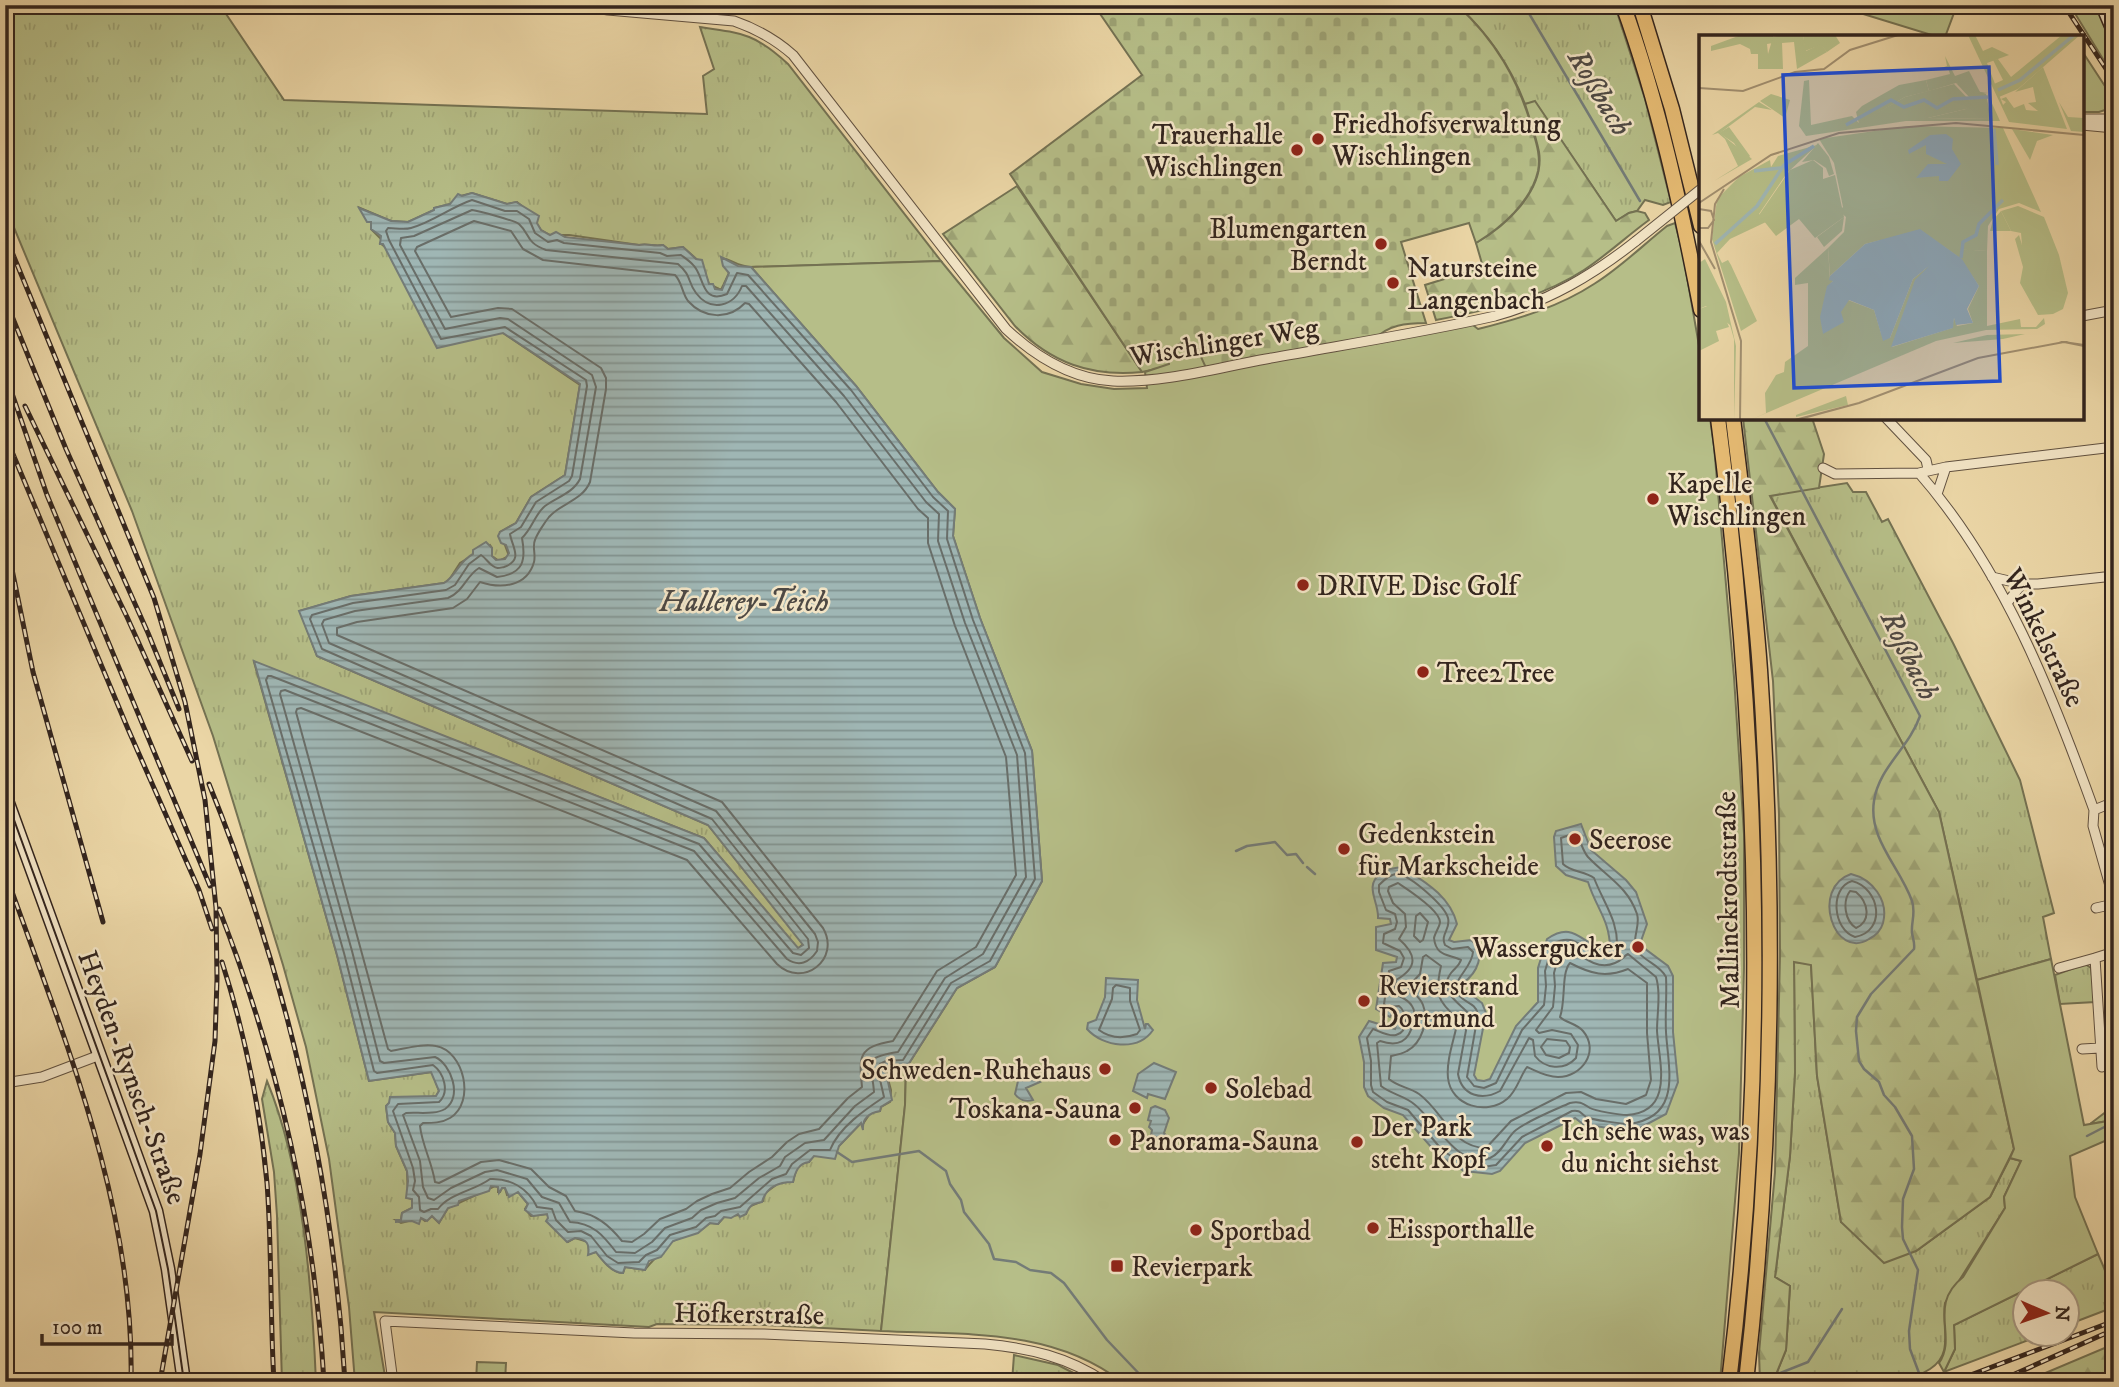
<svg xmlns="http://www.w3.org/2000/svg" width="2119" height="1387" font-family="'IM FELL DW Pica',serif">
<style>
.grass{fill:url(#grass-tufts);stroke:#747253;stroke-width:2}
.forest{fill:url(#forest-firs);stroke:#747253;stroke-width:2}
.cemetery{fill:url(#cemetery-stones);stroke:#747253;stroke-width:2}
.green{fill:#b6be88;stroke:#747253;stroke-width:2}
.water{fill:url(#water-rules);stroke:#747c78;stroke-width:2}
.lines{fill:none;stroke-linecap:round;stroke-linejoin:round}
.shore{stroke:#696e69;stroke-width:2}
.stream{stroke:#747c78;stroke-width:2.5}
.minor-casing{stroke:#615140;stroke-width:11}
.secondary-casing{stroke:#33251e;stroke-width:15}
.trunk-casing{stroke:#33251e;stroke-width:17}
.minor{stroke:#f2e4c5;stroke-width:9}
.secondary{stroke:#f2e4c5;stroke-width:12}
.trunk{stroke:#e6bb73;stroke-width:14}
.tram{stroke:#33251e;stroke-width:2}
.rail-casing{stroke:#33251e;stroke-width:5}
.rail{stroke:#f2e4c5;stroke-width:2.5;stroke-dasharray:8;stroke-linecap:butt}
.minor-bridge-casing{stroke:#615140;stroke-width:11;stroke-linecap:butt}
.minor-bridge{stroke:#f2e4c5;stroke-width:9}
.poi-dot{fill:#8f2418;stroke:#f2e4c5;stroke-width:2.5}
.labels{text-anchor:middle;stroke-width:5;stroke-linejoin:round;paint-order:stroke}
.poi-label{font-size:28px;fill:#33251e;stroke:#f2e4c5;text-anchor:start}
.street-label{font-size:28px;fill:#33251e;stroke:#f2e4c5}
.water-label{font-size:30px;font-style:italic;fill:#4e4944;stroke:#f2e4c5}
.inset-river{fill:none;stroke:#9fb6b4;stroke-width:3.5}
.inset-road{fill:none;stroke:#a18f70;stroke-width:2}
.view{fill:#1d4ed8;fill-opacity:0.15;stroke:#1d4ed8;stroke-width:3.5}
.inset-edge{fill:none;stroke:#33251e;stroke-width:3.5}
</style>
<defs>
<pattern id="grass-tufts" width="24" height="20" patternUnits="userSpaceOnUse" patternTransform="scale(1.75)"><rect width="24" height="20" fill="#b6be88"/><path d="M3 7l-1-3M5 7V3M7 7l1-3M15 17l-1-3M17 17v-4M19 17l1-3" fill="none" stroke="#9da375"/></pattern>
<pattern id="forest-firs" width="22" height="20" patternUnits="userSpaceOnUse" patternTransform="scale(1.75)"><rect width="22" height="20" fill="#b6be88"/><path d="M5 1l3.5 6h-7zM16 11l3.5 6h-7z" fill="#9da375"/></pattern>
<pattern id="cemetery-stones" width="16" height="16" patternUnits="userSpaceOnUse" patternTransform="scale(1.75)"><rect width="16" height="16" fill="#b6be88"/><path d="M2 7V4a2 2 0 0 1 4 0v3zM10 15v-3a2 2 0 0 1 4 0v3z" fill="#9da375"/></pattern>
<pattern id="water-rules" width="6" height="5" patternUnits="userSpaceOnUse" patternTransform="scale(1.75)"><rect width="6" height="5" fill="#9fb6b4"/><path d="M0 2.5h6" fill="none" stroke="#829492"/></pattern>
</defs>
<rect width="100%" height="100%" fill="#ebd6a6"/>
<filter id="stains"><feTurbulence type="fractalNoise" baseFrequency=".00286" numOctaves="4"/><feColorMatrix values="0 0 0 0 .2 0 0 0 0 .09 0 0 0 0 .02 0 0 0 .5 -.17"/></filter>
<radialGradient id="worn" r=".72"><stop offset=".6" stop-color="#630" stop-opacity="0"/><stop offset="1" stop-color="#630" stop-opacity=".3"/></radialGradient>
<path class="grass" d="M5,5H220L284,100L707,114L703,76L714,69L700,27C742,33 756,34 788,64L941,261L751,267C737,266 733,260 722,258L729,273L721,290L709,284L702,264L683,247L668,249L663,245C653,247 649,243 639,245L569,235H550L541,230L528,211L517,202L507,204L472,193L461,196L450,204L434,208V210L408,222L391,221L360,208L368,221L371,222V229L382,240L380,243L385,247L503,333L580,385L565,475L531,497L516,523L500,532L509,556L499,561L492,556V548L490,545L460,563L449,580L444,583L351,596L300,611L317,656L708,825L803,944L798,949L704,838L254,662L337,955L369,1081L432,1072L439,1091L436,1096L389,1103L386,1106L388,1122L395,1133L396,1146L407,1171L408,1198L412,1199V1208L402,1213L401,1220H396L401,1223L421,1218L425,1221L432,1216L439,1223L448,1208L495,1186L498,1187V1192H500L502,1188H505L507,1195L518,1192L528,1204L525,1209L531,1216L547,1214L566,1240L568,1242L575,1238L588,1242L589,1254L596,1252C602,1260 612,1273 623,1273L625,1267L645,1270C646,1267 671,1242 673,1241C687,1235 698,1234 710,1223L718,1224L724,1217L746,1214L748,1207L763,1201L764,1194L780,1182H793C795,1172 797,1163 809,1162L814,1155L839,1146L861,1123L863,1124L871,1112L880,1111L881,1107L890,1102L891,1090L885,1068L914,1056L906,1068L905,1105L881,1331L765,1325L657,1324L649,1327L374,1312L386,1382H355L349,1307L329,1159L306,1047L283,965L213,736L132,511L5,206Z
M1457,5H1612L1614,10L1616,9L1645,99L1671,202L1663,205L1645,200L1637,211L1629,213L1616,221L1535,102L1525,104C1510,65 1488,33 1457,5Z
M1847,483L1853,492H1866L1882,522L1888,519L1953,643L2020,780L2054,913L2043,917L2051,959L1977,980L1939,812L1770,495Z
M1794,962L1811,964L1817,1076L1841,1222L1916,1251L1990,1197L2010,1158L2021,1161L2004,1197L2005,1208L1945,1303C1941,1327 1955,1353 1930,1369C1920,1376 1911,1377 1898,1377L1897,1382L1831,1373L1791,1382H1773L1786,1350L1790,1286L1775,1277L1790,1156L1795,1072Z
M2085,964L2091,968L2095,1002L2060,1004L2055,975Z
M2109,1021H2114V1120L2090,1124L2107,1111L2108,1104L2104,1028Z
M267,1081C303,1168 312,1288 316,1382H282L277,1216L274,1172L262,1099Z
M2098,1254L2114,1291V1307L2067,1325L2066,1292H2024V1334L2042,1335L1944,1372L1955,1349L1954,1325Z
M1014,1355L1058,1365L1091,1382H1012Z"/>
<path class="forest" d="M1535,101L1616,221L1629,213L1637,211L1645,213L1649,220C1627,236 1607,255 1584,270C1539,299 1488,310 1436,320L1425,285L1483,267L1476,243C1505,226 1545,191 1539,152C1536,136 1530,120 1525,104Z
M1017,186L1142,372C1091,377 1051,363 1015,326L943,234Z
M1743,418H1812L1824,454L1819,488L1770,496L1939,812L2014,1149L1990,1197L1916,1251L1884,1263L1841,1222L1817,1076L1811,965L1794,962L1795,1072L1790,1156L1775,1277L1790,1286L1786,1350L1773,1382H1760L1759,1353L1775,1172L1780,955L1779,814L1773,681Z
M2114,1344V1382H2024Z
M1831,1373L1887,1382H1791Z"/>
<path class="cemetery" d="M1094,5H1457C1495,40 1518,79 1532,128C1536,142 1541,156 1538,171C1531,202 1502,227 1476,243L1469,223L1401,242L1426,323C1406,323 1388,325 1375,339L1207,370L1170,350L1169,364L1165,367L1142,372L1010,174L1142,75Z"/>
<path class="green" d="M1834,5H1957L1945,37H1938Z
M2075,5H2102L2114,33V77L2071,7Z
M2082,51L2114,100V107L2099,112H2082Z
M1675,223L1683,254L1701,357V418H1710L1714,446L1734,677L1744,834V968L1739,1153L1720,1382H1122C1052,1328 964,1335 881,1331L905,1105L906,1068L957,988L995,967L1042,881L1032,751L980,618L953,536L955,509L938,492L856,386L751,267L941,261L1004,338L1042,372L1081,384L1114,389L1147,388L1145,372L1169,364L1170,350C1180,341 1184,342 1196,346L1207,370L1469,322L1478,329C1518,319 1559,307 1594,284C1620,268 1643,245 1667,226Z
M2051,959L2084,1125L2114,1120V1137L2070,1156L2075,1197L2098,1254L1954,1325L1955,1349L1944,1372L1939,1363C1958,1336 1927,1306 1963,1277L2005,1208L2004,1197L2021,1161L2010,1158L2014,1149L1977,980Z
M477,1362L506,1363L505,1382H476Z"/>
<path class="water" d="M472,193L507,204L516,202L539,216L537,223L541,230L550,235L556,232L565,237L639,245C649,243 653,247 663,245L668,249L683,247L696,259L702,260L709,284H713L715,289L722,290L729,273L723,266L721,257L738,266L751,267L856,386L938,492L955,509L953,536L980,618L1032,751L1042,881L995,967L957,988L906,1068H885L892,1100L881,1107L880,1111C869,1113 862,1118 863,1130L861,1123L839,1146L835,1159L814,1156L809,1162C798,1163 795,1173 793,1182C778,1182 766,1188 762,1202C752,1204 750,1205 746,1214L740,1217L738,1214L731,1218L724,1217L718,1224L710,1223L698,1233L673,1241L661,1257L649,1261L645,1270L625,1267L623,1273C612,1273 602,1260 596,1252L588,1255C590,1244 587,1239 575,1238L567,1242L546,1221L548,1218L547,1214L533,1216L525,1210L528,1204L518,1192L509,1197L505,1188H502L499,1193L498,1187L491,1186L489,1191L459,1201L458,1205L448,1208L439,1223L432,1216L427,1221L421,1218L419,1224L412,1221L396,1222V1220H401L402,1213L412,1208V1199L406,1198L408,1181L407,1171L396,1146L395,1133L388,1122L386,1106L389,1103L390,1097L436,1096L439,1091L431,1072L369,1081L337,955L254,661L704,838L798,948L803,945L708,825L317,656L299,611L351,596L444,583C456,576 459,561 473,554V550L486,542L492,548V556L496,560L505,559L509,553L506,545L501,543L498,536L500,532L516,523L531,497L565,475L580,384L503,333L437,348L383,244H380L381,236L371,229V222H367L359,208L391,221L408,222L434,210V208L450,204L458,194L462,196Z
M1581,824L1591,850L1626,880L1636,892L1647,924L1641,941L1644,948L1668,966L1673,976V1032L1678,1082L1666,1114L1638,1129L1629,1131L1614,1129L1583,1124L1575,1118L1525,1143L1500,1171L1492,1174L1464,1171L1439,1156L1403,1115L1384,1108L1368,1096L1364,1087V1062L1359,1037L1369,1021L1395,1029L1399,1015L1394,1011L1390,1017L1376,1009L1383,963L1396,962L1397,957L1376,950V927L1391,924L1390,919L1378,918C1379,902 1364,886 1380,874C1388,869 1393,868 1402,867C1425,882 1450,896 1457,924L1449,940L1454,942L1471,940C1487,953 1477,973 1463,983L1464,989L1482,1003L1486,1013L1474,1075L1477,1080L1484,1081L1490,1079L1516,1026L1538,1002V968L1547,939C1577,918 1582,949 1610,949C1610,920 1596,908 1588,882L1566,875L1556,866L1554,837L1556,831Z
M1851,874C1872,879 1889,900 1883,923C1881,930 1875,936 1869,939C1834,961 1810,888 1851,874Z
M1106,978L1138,980L1137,1000L1145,1029L1146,1024H1148L1153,1030C1138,1052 1103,1047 1087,1029L1088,1023L1096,1020L1105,997Z
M1154,1063L1176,1072L1165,1099L1148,1094L1147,1098L1133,1091L1138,1074Z
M1024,1075H1030L1040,1082L1026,1088L1033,1100C1026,1102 1019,1100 1015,1094L1018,1081Z
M1155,1106L1165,1110L1169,1118L1164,1133L1170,1140L1168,1142L1151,1135L1152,1130L1149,1127L1151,1121L1148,1120L1151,1108Z"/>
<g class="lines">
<path class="shore" d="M472,200L505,211H517L529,219L535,233L548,242L557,240L564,243L660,253L667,256L681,255C685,258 691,262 694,266C704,276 701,305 727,294L737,273L748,275L851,390L933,497L948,511L947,539L973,620L1025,753L1035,879L990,961L951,983L903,1060L886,1061L880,1064L878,1071L884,1097C866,1109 839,1127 830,1150H810L792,1164L786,1174L772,1179L740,1207L721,1211L715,1216L706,1218L696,1227L670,1235L657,1250L646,1255L639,1262L618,1263L607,1256L591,1236L581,1231L568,1232L556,1220L552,1209L537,1207C528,1188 510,1178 490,1179C474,1191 450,1193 438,1209H431L424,1212L420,1210L419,1197L413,1190L415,1181L413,1168L393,1111L398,1104L439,1102C450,1092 444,1073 433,1065L377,1073L374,1071L344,953L266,680L268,676H271L699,844L793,953L801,955L809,948L808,939L712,819L322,649L310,619L312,615L353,603L446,590L455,585L469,564L481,555C486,558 488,563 493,566C497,569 499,568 504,567C524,560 512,547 510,534L521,527L536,502L569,481L572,476L587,386L586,380L505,327L441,339L389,240L386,231L388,228C395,228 404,230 411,228C433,222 451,207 472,200Z
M472,210C479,211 516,221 519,224C531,235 525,242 546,250L678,264C692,276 687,281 696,293C711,313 734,306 742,286H746L844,396L926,502L939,514L938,541L965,623L1017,755L1026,877L983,954L945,978L898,1052C860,1058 872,1062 874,1092L855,1106L824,1140L805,1143L785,1157L780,1166L759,1178L735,1198L717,1203L701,1210L692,1218L665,1228L652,1242L635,1253L616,1252C603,1235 593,1223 570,1222L559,1203L542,1197L527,1179L497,1170L485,1172L451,1188L434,1200L428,1198L423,1187L420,1161L403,1115L406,1113C418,1112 435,1115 445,1109C463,1097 451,1064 435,1057L384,1063L380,1061L352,951L280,694L281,691L285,690L694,851L787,959C799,967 809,963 817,951L818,942L815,934L716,811L329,643L322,624L324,620L355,611L448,598C464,591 466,576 479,568L497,577C524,574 526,560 522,538C532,529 535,514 545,506C557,497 573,493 580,479L596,387L592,375L508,319L500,318L445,329L400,245L401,238L414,236Z
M474,221L511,231L523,249L543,260L675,275C682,282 682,293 688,301C704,319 729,320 745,303L749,304L836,402L918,509L928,518V543L955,626L1006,757L1016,875L976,947L937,971L893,1041C858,1047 859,1056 862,1087L848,1098L819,1129L799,1134L787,1142L772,1157L749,1172L730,1188L712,1194L697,1201L686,1209L660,1219L644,1234L632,1242L622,1241C609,1225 596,1214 575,1211L566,1196L549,1187L531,1169L499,1160L481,1162L439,1183L435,1182C432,1162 422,1145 420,1126L423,1123C432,1123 442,1123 450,1118C476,1102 464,1051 436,1046C422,1043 405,1049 391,1051L388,1049L296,712L297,709L301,708L687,860L777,964C803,989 841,959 823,928L722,802L337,635V628L357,622L453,608L467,599L480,582C501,589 527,587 534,562C536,555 532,546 535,540C537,534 545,522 549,517C561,503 582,501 590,482L606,389V378L601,368L512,309L498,308L451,317L415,251L417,247Z
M1575,833C1581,840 1582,850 1588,857C1607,877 1628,887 1637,914C1641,927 1630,940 1638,952C1646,962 1660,965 1666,977C1667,995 1665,1014 1666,1032C1668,1068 1683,1117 1629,1124C1623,1124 1592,1120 1586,1117C1580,1113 1581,1110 1572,1111L1522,1137L1496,1165L1483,1167L1466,1165L1443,1151L1408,1110L1387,1102L1373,1092L1371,1085V1061L1367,1038L1373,1029C1379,1031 1389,1037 1396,1035C1409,1032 1407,1012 1399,1006L1387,1007L1384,1004L1389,971L1401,967L1404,958L1400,951L1383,943L1384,934L1395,929L1397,922L1395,914L1386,910L1379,892V885C1384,880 1391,873 1398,874C1411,876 1445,906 1448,918C1451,929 1440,934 1445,945L1452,949L1468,947L1473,952C1472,969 1450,980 1458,994C1464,1003 1475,1002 1478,1014L1467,1077L1474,1086L1484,1088L1496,1083L1522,1030L1544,1005L1546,986L1545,971L1553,944C1579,929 1583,958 1612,955L1617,950C1619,921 1604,904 1594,878C1585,871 1571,872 1563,864L1561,838Z
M1852,881C1880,888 1887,931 1855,937C1833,930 1829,888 1852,881Z
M1398,883C1407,889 1440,910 1440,922C1440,926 1435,933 1434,938C1436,957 1449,954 1461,960C1459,966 1455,968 1451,973C1437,992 1460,1003 1469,1014L1458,1074C1462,1096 1482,1101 1500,1091L1529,1038L1533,1040L1535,1056C1545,1069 1564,1071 1576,1058L1578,1045L1571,1034L1552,1030L1539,1033L1536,1030L1553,1007L1555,986L1554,973L1560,951L1569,947C1582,956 1597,971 1615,963C1621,961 1624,956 1628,954L1656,977C1661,993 1657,1014 1657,1031C1659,1062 1675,1112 1627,1115C1620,1115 1595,1111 1590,1108C1582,1103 1579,1101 1570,1103C1552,1111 1531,1119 1516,1130C1507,1137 1502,1153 1490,1158C1458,1170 1434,1119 1414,1104C1405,1096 1391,1094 1381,1086L1377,1043L1380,1041C1398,1047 1409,1042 1413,1023C1414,1017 1416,1012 1412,1006C1408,999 1400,997 1394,993L1396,980C1419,967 1416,954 1399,939L1406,927L1405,914L1393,903L1388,891L1389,887Z
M1850,891L1856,892C1868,902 1872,921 1856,928C1845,921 1842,902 1850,891Z
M1420,913L1428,922L1423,940L1420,942L1414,936L1416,916Z
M1426,955L1441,966C1435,993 1436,1000 1458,1019C1455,1038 1446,1059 1448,1078C1451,1106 1487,1116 1507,1099C1517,1091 1520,1076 1527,1067C1537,1071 1545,1077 1558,1077C1582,1077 1600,1051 1583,1031C1576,1023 1566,1023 1560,1017C1566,1001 1561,973 1570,963C1591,974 1606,978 1628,969L1647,983V1033L1651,1080L1646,1095L1626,1104L1596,1099L1581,1092L1566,1093L1511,1121L1486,1148C1452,1148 1443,1111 1419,1094C1409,1087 1398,1087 1389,1079L1391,1056C1396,1055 1402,1054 1407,1051C1422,1043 1429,1020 1423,1005C1420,997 1413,993 1408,987L1420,974L1423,957Z
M1116,985L1130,988V1001L1140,1030L1137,1034C1123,1039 1111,1039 1099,1030L1112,999L1113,988Z
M1547,1039L1566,1041L1570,1047L1569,1053L1559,1058L1546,1055L1541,1047Z"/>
<path class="stream" d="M1524,5L1640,201
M1764,418L1920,716C1909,748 1879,767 1874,801C1868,839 1900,867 1912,901C1916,913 1911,922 1912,933C1913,939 1915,943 1914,949L1871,994L1857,1017L1856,1031L1859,1061L1864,1069L1879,1082L1884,1095L1895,1107L1912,1136L1914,1169L1903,1199L1902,1227L1903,1239L1918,1270L1909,1331L1910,1349L1919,1373
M1236,851L1247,846L1275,842L1287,855L1296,854L1303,863
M1307,867L1315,874
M2087,1136L2114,1122
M837,1152L852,1162L919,1151L946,1171L950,1184L961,1200L964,1212L989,1244L994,1259L1016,1262L1030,1270L1051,1273L1064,1283L1107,1340L1147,1382
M1765,1379L1808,1362L1842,1309"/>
<defs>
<path id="minor" d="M578,5L608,10L734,21C757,29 775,39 793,55L1006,329C1036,357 1071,379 1113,381C1164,383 1216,368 1266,359C1342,345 1420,333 1495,316C1549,301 1593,275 1636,241
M2082,119H2114
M2082,125L2114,128
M2082,316L2114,310
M1886,418L1926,460L1928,469
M1823,468L1835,474L1919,473L1946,467L2114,447
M1919,473C2003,569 2051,691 2094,810L2093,826L2114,900
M1937,494L1946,467
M1992,577L2022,584H2038L2114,576
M2007,603L2022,584
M2094,810L2114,802
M2096,908L2114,904
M2059,968L2095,958
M2082,1049L2100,1048
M2102,1067L2095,958L2114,952
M5,1083L42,1077L100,1055
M2113,1162L2114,1164
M393,1382L385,1321L634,1333L764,1334L985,1344C1029,1348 1068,1357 1105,1382"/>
<path id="secondary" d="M2102,5L2114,33
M5,795L156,1211L168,1269L184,1382"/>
<path id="trunk" d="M1623,5C1659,104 1681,207 1701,310
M1640,5L1672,109L1701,226
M1718,418C1759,737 1769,1062 1729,1382
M1733,418C1743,502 1754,586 1760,670C1776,907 1773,1146 1746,1382"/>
</defs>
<use href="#minor" class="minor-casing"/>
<use href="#secondary" class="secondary-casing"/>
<use href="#trunk" class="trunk-casing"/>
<use href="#minor" class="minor"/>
<use href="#secondary" class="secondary"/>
<use href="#trunk" class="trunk"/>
<path class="tram" d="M5,795L156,1211L168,1269L184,1382"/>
<defs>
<path id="rail" d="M2064,5L2114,81
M5,235L154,598L185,702L205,800L216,908L217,979L215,1041L200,1154L160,1382
M5,299L66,449L148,633L179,709
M5,373L47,495L210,886
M25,406L127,617L192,761
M5,435L128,729L199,890L212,929
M5,535L33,672L103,922
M209,784C286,974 333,1177 345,1382
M5,872C63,1036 135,1205 131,1382
M219,909C279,1062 314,1218 324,1382
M222,962C245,1034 260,1107 267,1183C272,1249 270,1316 274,1382
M1952,1382L2114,1321
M1997,1382L2104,1334"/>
</defs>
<use href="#rail" class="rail-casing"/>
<use href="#rail" class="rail"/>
<defs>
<path id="minor-bridge" d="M1636,241L1701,189"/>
</defs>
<use href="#minor-bridge" class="minor-bridge-casing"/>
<use href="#minor-bridge" class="minor-bridge"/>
</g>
<g class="poi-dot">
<circle cx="1318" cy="139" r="7"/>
<circle cx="1297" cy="150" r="7"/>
<circle cx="1381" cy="244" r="7"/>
<circle cx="1393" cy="283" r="7"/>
<circle cx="1653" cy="499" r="7"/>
<circle cx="1303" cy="585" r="7"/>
<circle cx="1423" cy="672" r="7"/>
<circle cx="1575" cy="839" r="7"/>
<circle cx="1344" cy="849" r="7"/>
<circle cx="1638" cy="947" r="7"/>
<circle cx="1364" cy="1001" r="7"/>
<circle cx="1105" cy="1069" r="7"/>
<circle cx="1211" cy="1088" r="7"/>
<circle cx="1135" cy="1108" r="7"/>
<circle cx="1115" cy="1140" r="7"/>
<circle cx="1357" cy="1142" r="7"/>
<circle cx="1547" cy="1146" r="7"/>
<circle cx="1373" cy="1228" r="7"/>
<circle cx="1196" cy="1230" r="7"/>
<rect x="1110" y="1259" width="14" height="14" rx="3.5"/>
</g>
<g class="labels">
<g class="poi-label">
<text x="1332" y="133">Friedhofsverwaltung<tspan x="1332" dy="32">Wischlingen</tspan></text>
<text x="1283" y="144" text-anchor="end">Trauerhalle<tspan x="1283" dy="32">Wischlingen</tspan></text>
<text x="1367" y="238" text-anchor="end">Blumengarten<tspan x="1367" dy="32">Berndt</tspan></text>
<text x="1407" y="277">Natursteine<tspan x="1407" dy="32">Langenbach</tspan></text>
<text x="1667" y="493">Kapelle<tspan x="1667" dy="32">Wischlingen</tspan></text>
<text x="1317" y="595">DRIVE Disc Golf</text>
<text x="1437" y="682">Tree2Tree</text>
<text x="1358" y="843">Gedenkstein<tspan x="1358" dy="32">für Markscheide</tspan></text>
<text x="1589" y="849">Seerose</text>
<text x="1624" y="957" text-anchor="end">Wassergucker</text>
<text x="1378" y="995">Revierstrand<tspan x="1378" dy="32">Dortmund</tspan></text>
<text x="1091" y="1079" text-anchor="end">Schweden-Ruhehaus</text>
<text x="1225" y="1098">Solebad</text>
<text x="1121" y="1118" text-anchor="end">Toskana-Sauna</text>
<text x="1371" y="1136">Der Park<tspan x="1371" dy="32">steht Kopf</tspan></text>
<text x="1561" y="1140">Ich sehe was, was<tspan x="1561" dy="32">du nicht siehst</tspan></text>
<text x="1129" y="1150">Panorama-Sauna</text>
<text x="1387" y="1238">Eissporthalle</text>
<text x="1210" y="1240">Sportbad</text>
<text x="1131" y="1276">Revierpark</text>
</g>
<g class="street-label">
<text transform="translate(1224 341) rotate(-9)" y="10">Wischlinger Weg</text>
<text transform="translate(2045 637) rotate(64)" y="10">Winkelstraße</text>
<text transform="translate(1727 900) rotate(-91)" y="10">Mallinckrodtstraße</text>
<text transform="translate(133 1077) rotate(70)" y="10">Heyden-Rynsch-Straße</text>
<text transform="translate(749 1313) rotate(1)" y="10">Höfkerstraße</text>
</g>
<g class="water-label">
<text transform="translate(1600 92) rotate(59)" y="10">Roßbach</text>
<text x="744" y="611">Hallerey-Teich</text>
<text transform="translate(1910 655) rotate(64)" y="10">Roßbach</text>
</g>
</g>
<g transform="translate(1699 35)">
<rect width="385" height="385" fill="#ebd6a6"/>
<path d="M42,0H74V8L68,9L69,19H52L51,14L41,9L12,16V11ZM363,0H381L319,54L300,62L295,49L304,45L294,25L299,24L312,42ZM227,45L230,56L206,62L160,89L157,77L163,71L200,50ZM257,48L287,59L292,84L229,83L267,74L271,63ZM60,67L73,75L56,72L21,98L53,124L15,146L39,131L26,104L19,98L13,100ZM118,110L88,138L60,179L67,187L31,204L18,218L23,228L29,225L32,230L58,286L42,296L13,204L18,164L40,142L71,125L72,132L79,121ZM302,176L312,196H291L294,185ZM129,213L131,245H135L129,251L123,276L124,298L149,265L175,275L182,298L191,303L214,244L231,230L193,312L253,293L255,283L258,291L274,288L269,274L280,251L261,223L247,213L288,216V291L321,284L322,292H337L345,283L346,289L338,294L287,295L237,306L51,385L67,378L66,358L77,340L85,337L86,327L109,311V248L96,250V243ZM326,299L304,304L254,308L288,300Z" fill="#b6be88"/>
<path d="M104,0H136L141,8L128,17L122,10L106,16ZM269,0H276L284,16L293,12L310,20L288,28L304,70L307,67L302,64L307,62L315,73L325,69L327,75L339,76L329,68L337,67L334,52L316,57L344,32L368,94L310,87ZM110,45L112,90L153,81L160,88L206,62L255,49L273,68L267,74L229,83L291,84V64L301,86H207L107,101L100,91L105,46ZM360,67L369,82L385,83V97L372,96ZM313,94L354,100L338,106L331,125ZM119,108L130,122L135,139L130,141L127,133L115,125L103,127ZM319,171L345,182L360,220L369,258L364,274L354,279L339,280L321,248L324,232L316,204L320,200L323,210L322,198L312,196L302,176ZM145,182L143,196L125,212L118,202ZM6,224L27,267L37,311L35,385V304L31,290L7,271L0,274V228Z" fill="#b6be88"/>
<path d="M30,92L51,121L46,126L35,108L20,98Z" fill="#b6be88"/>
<path d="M114,125L124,133V144L136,140L145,182L116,203L100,184L77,201L60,180L91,135Z" fill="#b6be88"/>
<path d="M84,0H104L107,16L122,9L128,17L98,34L95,7L83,8L84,34H59V19H69L74,2ZM246,21L256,41L270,36L281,57L289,58L278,59L257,48L230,56L227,45L251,39L249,33L236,35L248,31ZM72,59L91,65L86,83L61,66ZM210,91L304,93L342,177L320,168L300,174L289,191L288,216L249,214L237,207L182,205L166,209L131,241L129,213L145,197L147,182L140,176L144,172L135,128L120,104ZM20,267L30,292L17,296L20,306L0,316V274ZM147,361L149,370L97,382V380Z" fill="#b6be88"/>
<path d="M231,100L247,99L254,104L253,114L262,129L249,146H240V141L217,143L229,129H248L227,119V110L210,119L209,115ZM221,194L263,224L280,251L268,274L274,288L257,290L255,283L254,293L192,312L216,245L230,231L214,244L191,303L184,306L175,275L150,265L142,277L145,287L124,299L121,282L128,251L134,246L130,245L131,241L166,209Z" fill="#9fb6b4"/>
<path class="inset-river" d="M299,55L321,45L375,0M147,90L192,65L205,72L225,65L238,73L254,64L289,62M295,94L298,130M55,136L82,133M16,209L58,171L85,130L115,111M262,223L264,207L277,200L280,189L304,165"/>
<path class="inset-road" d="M0,53L44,56L96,37L125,34L151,15L199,0M25,154L16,169L12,207L42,306L41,385M0,168L72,120L140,98L257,88L385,100M0,174L12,176L15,185L9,193H0M0,206L16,234M96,385L160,368L279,323L365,307L385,310M97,385L160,368L279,323L365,307L385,311"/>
<path class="view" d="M290,32L301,346L95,353L84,40Z"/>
<rect width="385" height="385" class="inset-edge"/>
</g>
<rect width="2119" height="1387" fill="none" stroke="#ebd6a6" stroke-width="28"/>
<rect x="7" y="7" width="2105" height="1373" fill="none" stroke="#33251e" stroke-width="3.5"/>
<rect x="14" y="14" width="2091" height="1359" fill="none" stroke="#33251e" stroke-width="2"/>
<g transform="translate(2046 1313) rotate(92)"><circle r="33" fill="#f2e4c5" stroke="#a69882" stroke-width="2"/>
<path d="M0-5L12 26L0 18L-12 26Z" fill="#8f2418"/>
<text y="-10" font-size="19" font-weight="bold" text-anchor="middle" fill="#33251e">N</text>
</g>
<path d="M42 1334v10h130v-10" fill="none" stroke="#33251e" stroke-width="3.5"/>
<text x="52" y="1334" font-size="21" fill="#33251e" stroke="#f2e4c5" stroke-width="5" paint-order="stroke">100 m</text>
<rect width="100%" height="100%" filter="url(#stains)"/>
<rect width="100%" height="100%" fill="url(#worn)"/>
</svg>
